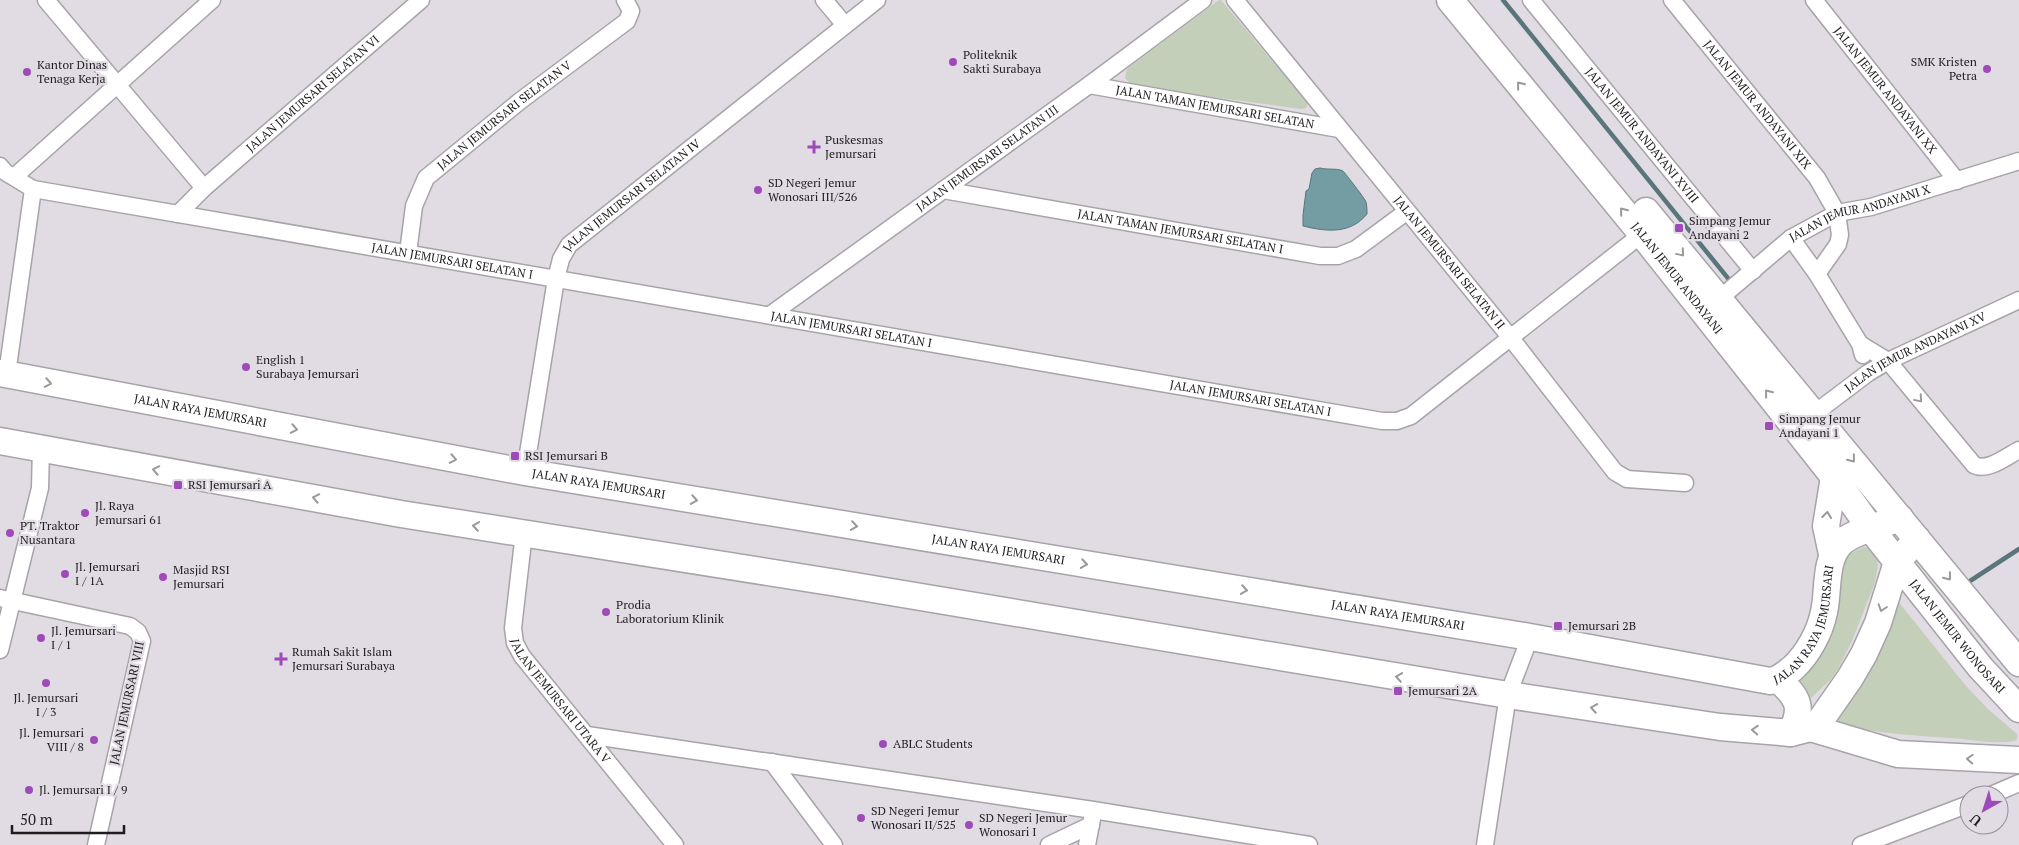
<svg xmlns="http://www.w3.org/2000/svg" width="2019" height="845" font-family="'PT Serif',serif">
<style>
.green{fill:#c3cfb8}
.water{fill:#739ca3;stroke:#5a767b}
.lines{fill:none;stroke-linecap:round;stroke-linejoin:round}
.stream{stroke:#5a767b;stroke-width:4.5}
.minor-casing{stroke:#a7a3a9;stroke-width:19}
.primary-casing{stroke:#a7a3a9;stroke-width:29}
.minor{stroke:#fff;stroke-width:16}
.primary{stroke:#fff;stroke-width:26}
.oneway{stroke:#9a999a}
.poi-dot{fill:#9e4ab8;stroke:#e1dce3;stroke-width:2}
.labels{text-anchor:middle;stroke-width:4.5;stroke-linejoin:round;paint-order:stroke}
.poi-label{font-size:12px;fill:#1e1c1f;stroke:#e1dce3;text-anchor:start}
.street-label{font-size:12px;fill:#1e1c1f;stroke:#e1dce3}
</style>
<rect width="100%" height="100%" fill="#e1dce3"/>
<path class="green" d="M1219,0H1221L1308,104L1306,108L1301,109L1132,86L1125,78L1127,69Z
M1864,547L1872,549L1877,556L1878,566L1874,585L1852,641L1838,669L1830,680L1807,702L1795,684L1802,676L1845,556Z
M1893,595L1966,686L1988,709L2017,734V739L2015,741C1995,745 1970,739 1950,738C1911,735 1870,734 1833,721Z"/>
<path class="water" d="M1320,168C1327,170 1337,168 1343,171C1345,173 1366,200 1366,202C1367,206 1367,210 1367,214C1351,234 1327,232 1303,226V215L1306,191L1309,189L1312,173L1315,169Z"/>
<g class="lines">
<path class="stream" d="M1503,0L1731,282
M1970,581L2019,549"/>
<defs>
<g id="minor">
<path d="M46,0L204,188L178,214"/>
<path d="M824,0L845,25"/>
<path id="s1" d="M1235,0L1510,337L1615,472L1627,479L1685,483"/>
<path id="s2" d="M1531,0L1753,271"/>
<path id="s3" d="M1672,0L1817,178L1837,213L1840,235L1838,244L1817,274"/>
<path id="s4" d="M1814,0L1957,181"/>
<path id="s5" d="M1089,85L1339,129"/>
<path id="s6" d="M0,166L5,172L33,189L1382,421H1397L1411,416L1642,234"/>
<path d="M14,177L212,0"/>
<path id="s7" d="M204,188L421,0"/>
<path id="s8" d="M943,190L1320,256H1338L1356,249L1406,212"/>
<path d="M1791,238L1817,274L1860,344L1863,355"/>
<path id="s9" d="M408,253L414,206L426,178L520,101L627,21L631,11L625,0"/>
<path id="s10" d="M1719,299L1791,238L1837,213L1871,207L2019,161"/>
<path id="s11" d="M770,315L1089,85L1203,0"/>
<path d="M1860,344L1888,361L1974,465C1988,472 2007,456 2019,450"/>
<path d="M7,374L33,189"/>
<path id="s12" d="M1815,413L1868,373L1888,361L2019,300"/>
<path id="s13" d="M525,472L556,279L561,259L569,245L877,0"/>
<path id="s14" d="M524,533L513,628L515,643L522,656L675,845"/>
<path d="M0,598L130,626L138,632L142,641L96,845"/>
<path d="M0,650L40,488L41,448"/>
<path d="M587,735L1093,810L1309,845"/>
<path d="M772,762L834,845"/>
<path d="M1991,795L2019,783"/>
<path d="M1049,845L1091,825"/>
<path d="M1087,845L1092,819"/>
<path d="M1485,845L1508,695L1530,637"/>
<path d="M1861,845L1969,804"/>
</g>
<g id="primary">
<path id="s15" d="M1450,0L1642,234L1834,477L1871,529L1980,667L2019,709"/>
<path d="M1646,211L2019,663"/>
<path id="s16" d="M0,373L525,472L1530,637L1770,681C1780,680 1785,674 1793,668C1808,654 1820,632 1824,612C1829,590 1824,560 1841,543C1852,532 1884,524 1900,518"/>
<path d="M0,441L401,514L837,583L1508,695L1720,727L1791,733L1811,728L1820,721L1850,678L1864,654L1878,623L1897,562L1917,539"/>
<path d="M1832,554L1826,526L1834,477"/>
<path d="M1779,680C1798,698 1804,707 1791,733"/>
<path d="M1811,728L1898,754L2019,760"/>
</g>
</defs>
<use href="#minor" class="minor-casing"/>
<use href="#primary" class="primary-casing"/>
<use href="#minor" class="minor"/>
<use href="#primary" class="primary"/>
</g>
<defs><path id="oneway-chevron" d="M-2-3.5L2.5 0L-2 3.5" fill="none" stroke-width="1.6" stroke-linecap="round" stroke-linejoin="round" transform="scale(1.25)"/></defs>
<g class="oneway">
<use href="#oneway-chevron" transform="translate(1520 85) rotate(-129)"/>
<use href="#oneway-chevron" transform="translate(1623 211) rotate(-129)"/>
<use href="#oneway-chevron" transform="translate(1681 253) rotate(50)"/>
<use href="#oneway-chevron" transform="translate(48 383) rotate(11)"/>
<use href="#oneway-chevron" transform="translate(1768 393) rotate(-128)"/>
<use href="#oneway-chevron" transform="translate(1919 399) rotate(50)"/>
<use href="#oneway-chevron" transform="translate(294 429) rotate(11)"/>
<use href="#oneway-chevron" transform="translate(453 459) rotate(11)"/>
<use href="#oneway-chevron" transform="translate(1852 459) rotate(51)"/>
<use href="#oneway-chevron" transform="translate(156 470) rotate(-169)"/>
<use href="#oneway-chevron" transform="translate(316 498) rotate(-169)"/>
<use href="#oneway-chevron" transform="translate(694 500) rotate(9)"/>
<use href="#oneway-chevron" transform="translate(1827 515) rotate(-84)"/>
<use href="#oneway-chevron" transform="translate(476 526) rotate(-171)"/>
<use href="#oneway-chevron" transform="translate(854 526) rotate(9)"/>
<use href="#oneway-chevron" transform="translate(1084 564) rotate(9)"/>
<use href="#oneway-chevron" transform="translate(1948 577) rotate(52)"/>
<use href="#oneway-chevron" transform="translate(1244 590) rotate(9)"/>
<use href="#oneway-chevron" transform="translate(1882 608) rotate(108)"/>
<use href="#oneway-chevron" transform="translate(1399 677) rotate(-171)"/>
<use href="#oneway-chevron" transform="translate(1594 708) rotate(-171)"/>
<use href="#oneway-chevron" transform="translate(1755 730) rotate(-176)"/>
<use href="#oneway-chevron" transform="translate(1970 759) rotate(-177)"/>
</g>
<g class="poi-dot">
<circle cx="953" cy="62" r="5"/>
<circle cx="1987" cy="69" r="5"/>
<circle cx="27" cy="72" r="5"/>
<path d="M811.5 139.5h5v5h5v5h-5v5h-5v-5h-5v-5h5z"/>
<circle cx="758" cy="190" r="5"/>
<rect x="1674" y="223" width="10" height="10" rx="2.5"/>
<circle cx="246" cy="367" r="5"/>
<rect x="1764" y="421" width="10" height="10" rx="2.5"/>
<rect x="510" y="451" width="10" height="10" rx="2.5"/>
<rect x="173" y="480" width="10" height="10" rx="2.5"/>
<circle cx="85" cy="513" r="5"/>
<circle cx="10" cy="533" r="5"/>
<circle cx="65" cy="574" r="5"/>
<circle cx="163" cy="577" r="5"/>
<circle cx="606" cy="612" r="5"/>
<rect x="1553" y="621" width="10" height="10" rx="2.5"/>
<circle cx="41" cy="638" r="5"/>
<path d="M278.5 651.5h5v5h5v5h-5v5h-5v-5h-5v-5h5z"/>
<circle cx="46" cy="683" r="5"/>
<rect x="1393" y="686" width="10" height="10" rx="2.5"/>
<circle cx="94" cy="740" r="5"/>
<circle cx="883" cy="744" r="5"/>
<circle cx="29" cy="790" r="5"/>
<circle cx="861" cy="818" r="5"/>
<circle cx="969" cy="825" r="5"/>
</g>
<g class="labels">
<g class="poi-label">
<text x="963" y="59">Politeknik<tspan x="963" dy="14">Sakti Surabaya</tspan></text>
<text x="1977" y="66" text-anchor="end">SMK Kristen<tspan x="1977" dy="14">Petra</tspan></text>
<text x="37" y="69">Kantor Dinas<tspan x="37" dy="14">Tenaga Kerja</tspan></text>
<text x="825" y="144">Puskesmas<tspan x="825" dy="14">Jemursari</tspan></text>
<text x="768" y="187">SD Negeri Jemur<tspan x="768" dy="14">Wonosari III/526</tspan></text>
<text x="1689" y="225">Simpang Jemur<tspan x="1689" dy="14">Andayani 2</tspan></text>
<text x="256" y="364">English 1<tspan x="256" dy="14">Surabaya Jemursari</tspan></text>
<text x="1779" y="423">Simpang Jemur<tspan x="1779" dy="14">Andayani 1</tspan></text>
<text x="525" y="460">RSI Jemursari B</text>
<text x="188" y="489">RSI Jemursari A</text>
<text x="95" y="510">Jl. Raya<tspan x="95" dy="14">Jemursari 61</tspan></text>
<text x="20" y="530">PT. Traktor<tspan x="20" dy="14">Nusantara</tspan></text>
<text x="75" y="571">Jl. Jemursari<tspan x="75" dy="14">I / 1A</tspan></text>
<text x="173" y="574">Masjid RSI<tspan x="173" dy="14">Jemursari</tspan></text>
<text x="616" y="609">Prodia<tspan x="616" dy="14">Laboratorium Klinik</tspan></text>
<text x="1568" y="630">Jemursari 2B</text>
<text x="51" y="635">Jl. Jemursari<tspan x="51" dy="14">I / 1</tspan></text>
<text x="292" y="656">Rumah Sakit Islam<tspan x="292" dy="14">Jemursari Surabaya</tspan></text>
<text x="1408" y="695">Jemursari 2A</text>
<text x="46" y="702" text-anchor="middle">Jl. Jemursari<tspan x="46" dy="14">I / 3</tspan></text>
<text x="84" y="737" text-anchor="end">Jl. Jemursari<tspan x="84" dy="14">VIII / 8</tspan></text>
<text x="893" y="748">ABLC Students</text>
<text x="39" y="794">Jl. Jemursari I / 9</text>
<text x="871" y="815">SD Negeri Jemur<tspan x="871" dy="14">Wonosari II/525</tspan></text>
<text x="979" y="822">SD Negeri Jemur<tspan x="979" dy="14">Wonosari I</tspan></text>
</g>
<g class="street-label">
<text dy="4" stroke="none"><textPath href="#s4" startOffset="115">JALAN JEMUR ANDAYANI XX</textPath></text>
<text dy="4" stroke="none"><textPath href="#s7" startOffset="144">JALAN JEMURSARI SELATAN VI</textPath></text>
<text dy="4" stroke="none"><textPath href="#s3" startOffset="135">JALAN JEMUR ANDAYANI XIX</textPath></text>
<text dy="4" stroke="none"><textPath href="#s5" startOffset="128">JALAN TAMAN JEMURSARI SELATAN</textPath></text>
<text dy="4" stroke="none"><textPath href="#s9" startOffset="178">JALAN JEMURSARI SELATAN V</textPath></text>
<text dy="4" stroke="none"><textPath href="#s2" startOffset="175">JALAN JEMUR ANDAYANI XVIII</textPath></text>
<text dy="4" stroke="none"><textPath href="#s11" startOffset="268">JALAN JEMURSARI SELATAN III</textPath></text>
<text dy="4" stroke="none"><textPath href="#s13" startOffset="312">JALAN JEMURSARI SELATAN IV</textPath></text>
<text dy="4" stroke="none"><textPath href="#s10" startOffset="168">JALAN JEMUR ANDAYANI X</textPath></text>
<text dy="4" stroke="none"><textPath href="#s8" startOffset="241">JALAN TAMAN JEMURSARI SELATAN I</textPath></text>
<text dy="4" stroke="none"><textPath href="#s6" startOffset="466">JALAN JEMURSARI SELATAN I</textPath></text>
<text dy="4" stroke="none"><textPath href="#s1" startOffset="339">JALAN JEMURSARI SELATAN II</textPath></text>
<text dy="4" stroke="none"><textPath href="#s15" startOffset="359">JALAN JEMUR ANDAYANI</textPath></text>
<text dy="4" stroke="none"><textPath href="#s6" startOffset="871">JALAN JEMURSARI SELATAN I</textPath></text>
<text dy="4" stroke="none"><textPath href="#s12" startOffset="118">JALAN JEMUR ANDAYANI XV</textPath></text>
<text dy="4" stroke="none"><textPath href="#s6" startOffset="1276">JALAN JEMURSARI SELATAN I</textPath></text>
<text dy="4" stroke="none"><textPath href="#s16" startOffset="204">JALAN RAYA JEMURSARI</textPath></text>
<text dy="4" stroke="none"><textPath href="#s16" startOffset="609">JALAN RAYA JEMURSARI</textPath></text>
<text dy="4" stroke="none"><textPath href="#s16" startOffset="1014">JALAN RAYA JEMURSARI</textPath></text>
<text dy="4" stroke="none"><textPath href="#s16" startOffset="1419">JALAN RAYA JEMURSARI</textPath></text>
<text dy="4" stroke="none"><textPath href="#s16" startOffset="1868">JALAN RAYA JEMURSARI</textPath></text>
<text dy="4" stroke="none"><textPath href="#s15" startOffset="814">JALAN JEMUR WONOSARI</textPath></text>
<text dy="4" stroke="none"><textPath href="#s14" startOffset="184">JALAN JEMURSARI UTARA V</textPath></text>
<text transform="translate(127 703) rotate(-78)" y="4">JALAN JEMURSARI VIII</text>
</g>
</g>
<g transform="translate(1984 810) rotate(219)"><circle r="24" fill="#e1dce3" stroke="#938f95"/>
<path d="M0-4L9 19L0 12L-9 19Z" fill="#9e4ab8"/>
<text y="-8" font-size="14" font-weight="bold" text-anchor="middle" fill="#1e1c1f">U</text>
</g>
<path d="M12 825v8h112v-8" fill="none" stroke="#1e1c1f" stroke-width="2.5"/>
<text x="20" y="825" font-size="15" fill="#1e1c1f" stroke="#e1dce3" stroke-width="4" paint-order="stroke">50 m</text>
</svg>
